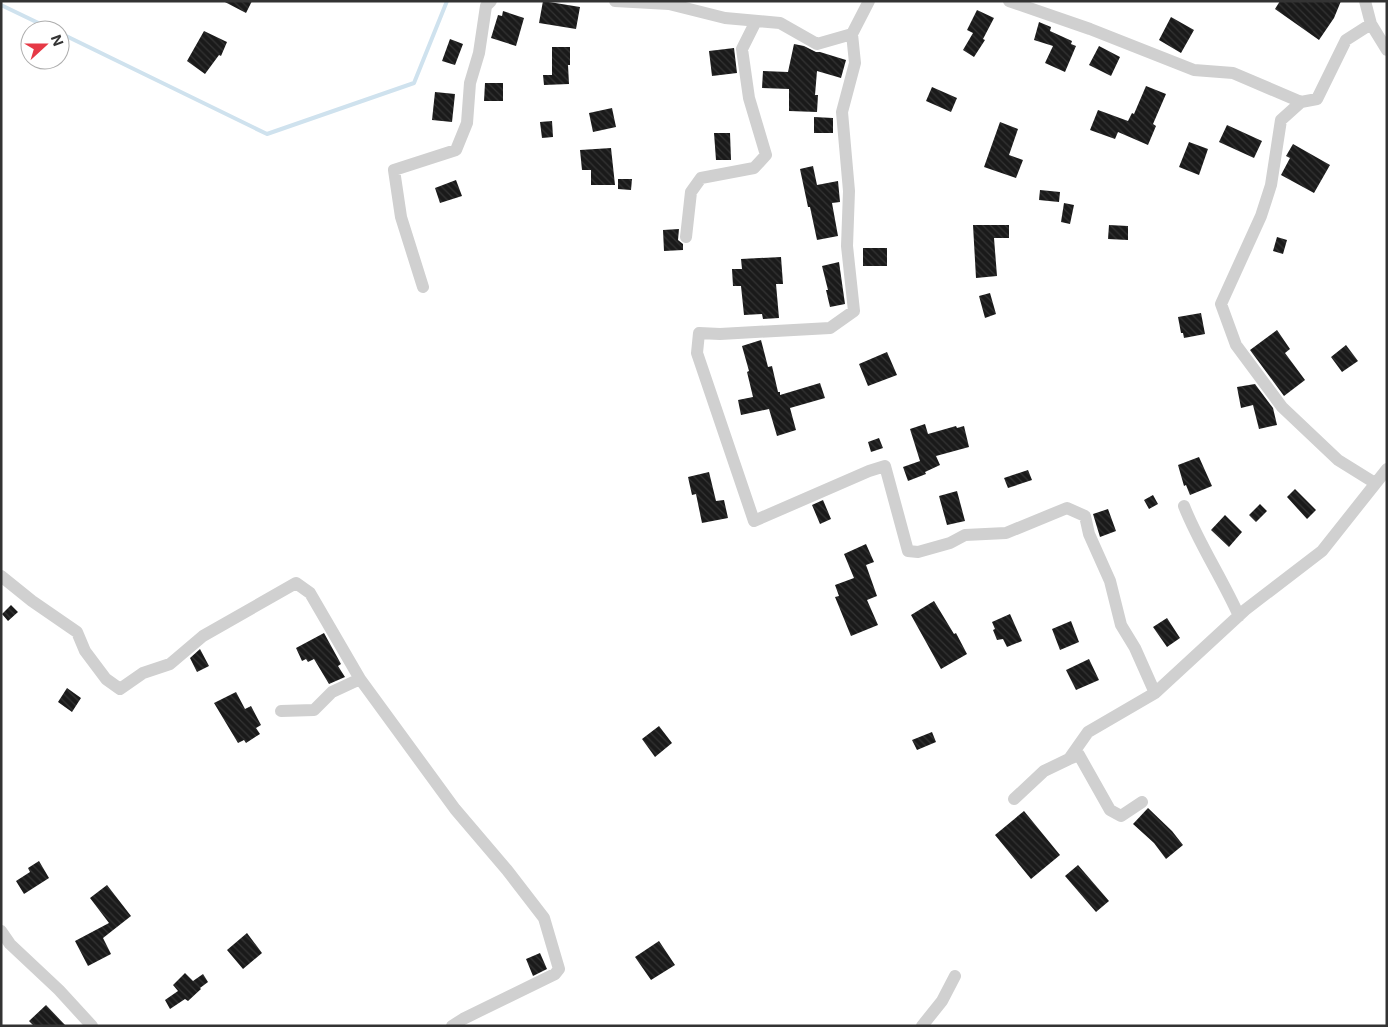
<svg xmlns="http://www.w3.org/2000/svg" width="1388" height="1027" font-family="Inter,sans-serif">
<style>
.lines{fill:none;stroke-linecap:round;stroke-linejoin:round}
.stream{stroke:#cfe2ee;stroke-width:4}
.building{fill:url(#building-back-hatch)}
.street{stroke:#d0d0d0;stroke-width:12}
</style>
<defs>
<pattern id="building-back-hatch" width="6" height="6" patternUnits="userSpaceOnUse" patternTransform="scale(1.25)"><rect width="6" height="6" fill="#1a1a1a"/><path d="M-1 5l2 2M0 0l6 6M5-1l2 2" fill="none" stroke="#333"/></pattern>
</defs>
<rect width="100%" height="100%" fill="#fff"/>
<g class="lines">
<path class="stream" d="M1,5L53,30
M60,33L267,134L414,83L447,1"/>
</g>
<path class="building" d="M223,1H252L246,13Z
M543,1L580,7L576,29L539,23Z
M1280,1H1341L1334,18L1319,40L1275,9Z
M977,10L994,18L983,39L985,40L974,57L963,50L973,33L967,30Z
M503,11L524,18L516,46L491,38L498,15L502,16Z
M1171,17L1194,30L1181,53L1159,40Z
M1039,22L1051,27L1050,31L1072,41L1071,44L1076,46L1065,72L1045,63L1053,46L1034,40Z
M204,31L227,42L221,56L219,55L205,74L187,61Z
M450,39L463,44L455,65L442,61Z
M794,44L804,46L816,52H820L846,60L841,78L817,71L815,95H818L817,112L789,111V89L762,88L763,71L788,72Z
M1099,46L1120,57L1111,76L1089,65Z
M552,47H570V65H568L569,84L544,85L543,75H552Z
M734,48L737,73L712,76L709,51Z
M485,83H503V101H484Z
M1146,86L1166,94L1153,124L1156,126L1148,145L1118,132L1115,139L1090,130L1098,110L1128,121L1132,113L1134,114Z
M932,87L957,98L951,112L926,101Z
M435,92L455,94L452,122L432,120Z
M612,108L616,127L593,132L589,113Z
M814,117L833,118V133H814Z
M552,121L553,137L542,138L540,122Z
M1000,122L1018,129L1009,155L1023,160L1016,178L984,167Z
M1227,125L1262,141L1254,158L1219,142Z
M714,133H730L731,160H716Z
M1189,142L1208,149L1199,175L1179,167Z
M1293,144L1330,165L1314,193L1281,175L1290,158L1286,156Z
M611,148L615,185H591V170H582L580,150Z
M813,166L817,185L838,181L840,202L832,203L838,236L817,240L810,207H808L800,169Z
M618,179H632L631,190L618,189Z
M456,180L462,196L440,203L435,188Z
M1040,190L1060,192L1059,202L1039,200Z
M1064,203L1074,205L1070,224L1061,222Z
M973,225H1009V238H994L997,276L976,278Z
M1109,225L1128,226V240L1108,239Z
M679,229L678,240L683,244V250L664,251L663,230Z
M1277,237L1287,240L1283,254L1273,251Z
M863,248H887V266H863Z
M781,257L783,284H776L779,318L763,319L762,314L744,315L741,286H733L732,269H742L741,259Z
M839,262L845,304L830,307L826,290H828L822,266Z
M990,293L996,314L985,318L979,296Z
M1201,313L1205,334L1184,338L1183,333H1181L1178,317Z
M1277,330L1290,349L1285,353L1305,380L1284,396L1250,350Z
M761,340L768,367L772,366L778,392H780V395L820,383L825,398L790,408L796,430L777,436L769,409L741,415L738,400L753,397L747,372L749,371L742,346Z
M1346,345L1358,361L1342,372L1331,357Z
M887,352L897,375L868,386L859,364Z
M1255,384L1273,408L1277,425L1259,429L1253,405L1241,408L1237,387Z
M925,424L928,434L956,426L957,428L964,426L969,447L936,456L940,465L925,472L926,474L908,481L903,467L920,461L910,429Z
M879,438L883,448L871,452L868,442Z
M1199,457L1212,486L1190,495L1186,485L1184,486L1178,465Z
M1028,470L1032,480L1008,488L1004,478Z
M709,472L716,501L724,500L728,518L702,523L696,494L692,495L688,477Z
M1295,489L1316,510L1307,519L1287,497Z
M957,491L965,521L947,525L939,496Z
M1153,495L1158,504L1149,509L1144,500Z
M823,500L831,519L820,524L812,505Z
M1260,504L1267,511L1256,522L1249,515Z
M1108,509L1116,531L1100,537L1093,514Z
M1225,515L1242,532L1229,547L1211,530Z
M866,544L874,562L866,565L877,596L867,600L878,625L851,636L835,597L839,596L835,585L854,578L844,554Z
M934,601L954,634L956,633L967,654L941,669L911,615Z
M11,605L18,612L8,621L2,614Z
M1010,614L1022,641L1007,647L1003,639L997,640L993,630L995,629L992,622Z
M1167,618L1180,638L1167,647L1153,627Z
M1071,621L1079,642L1060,650L1052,629Z
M324,633L341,664L338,666L345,677L329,684L314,659L308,662L306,659L302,661L296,648Z
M200,649L209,666L197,672L190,658Z
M1089,659L1099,680L1076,690L1066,670Z
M67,688L81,698L72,712L58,702Z
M236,692L245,709L251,706L261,725L256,728L260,734L246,743L244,740L238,743L214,703Z
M659,726L672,743L655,757L642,739Z
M932,732L936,742L917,750L912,740Z
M1148,808L1172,831L1183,845L1166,859L1154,843L1133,824Z
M1024,811L1060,855L1031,879L995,835Z
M39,861L49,878L24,894L16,881L30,872L28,868Z
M1078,865L1109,901L1096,912L1065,876Z
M107,885L131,916L103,938L111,954L88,966L75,941L109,923L90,898Z
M247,933L262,953L243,969L227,950Z
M659,941L675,965L651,980L635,957Z
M540,953L547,969L533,976L526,959Z
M185,973L193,981L203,974L208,982L200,988L201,989L188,1001L185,999L170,1009L165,1000L178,991L173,985Z
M46,1005L66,1026H34L29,1021Z"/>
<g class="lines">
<path class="street" d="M615,1L669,4L725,18L780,23L817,44L852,34L869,1
M1009,1L1090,29L1194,70L1233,73L1301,102
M1365,1L1371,24L1387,50
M1371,24L1346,40L1317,99L1301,102L1281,120L1271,185L1261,216L1221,304L1236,345L1282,407L1338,460L1375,483
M852,34L855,63L842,112L849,191L847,246L854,311L830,328L720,334L699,333L697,353L754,521L869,471L885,466L908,551L918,552L950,543L965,535L1006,533L1067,508L1085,516L1089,534L1110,581L1121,625L1135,648L1155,693
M686,237L691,192L701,178L754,168L766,155L749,98L742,49L756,21
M423,287L401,217L394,170L456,150L467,123L470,83L479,53L486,6L491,1
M1184,506C1199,544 1222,578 1239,616
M1,576L32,601L77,632L85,651L106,679L120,689L143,673L170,664L203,636L296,583L310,593L360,679L455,809L507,870L544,918L559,969L555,974L463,1019L452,1026
M281,711L314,710L332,692L360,679
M1069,759L1079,755L1110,810L1121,816L1142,802
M1014,799L1044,771L1069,759L1088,732L1155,693L1245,610L1322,551L1387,469
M1,931L10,944L59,990L92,1026
M922,1026L942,1001L955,976"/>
</g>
<rect width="1388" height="1027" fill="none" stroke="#333333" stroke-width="5"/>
<g transform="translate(45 45) rotate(69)"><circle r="24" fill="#ffffff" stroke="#adadad"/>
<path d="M0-4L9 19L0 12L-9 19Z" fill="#e63946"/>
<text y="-8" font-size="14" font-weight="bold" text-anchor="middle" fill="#333333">N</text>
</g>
</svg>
